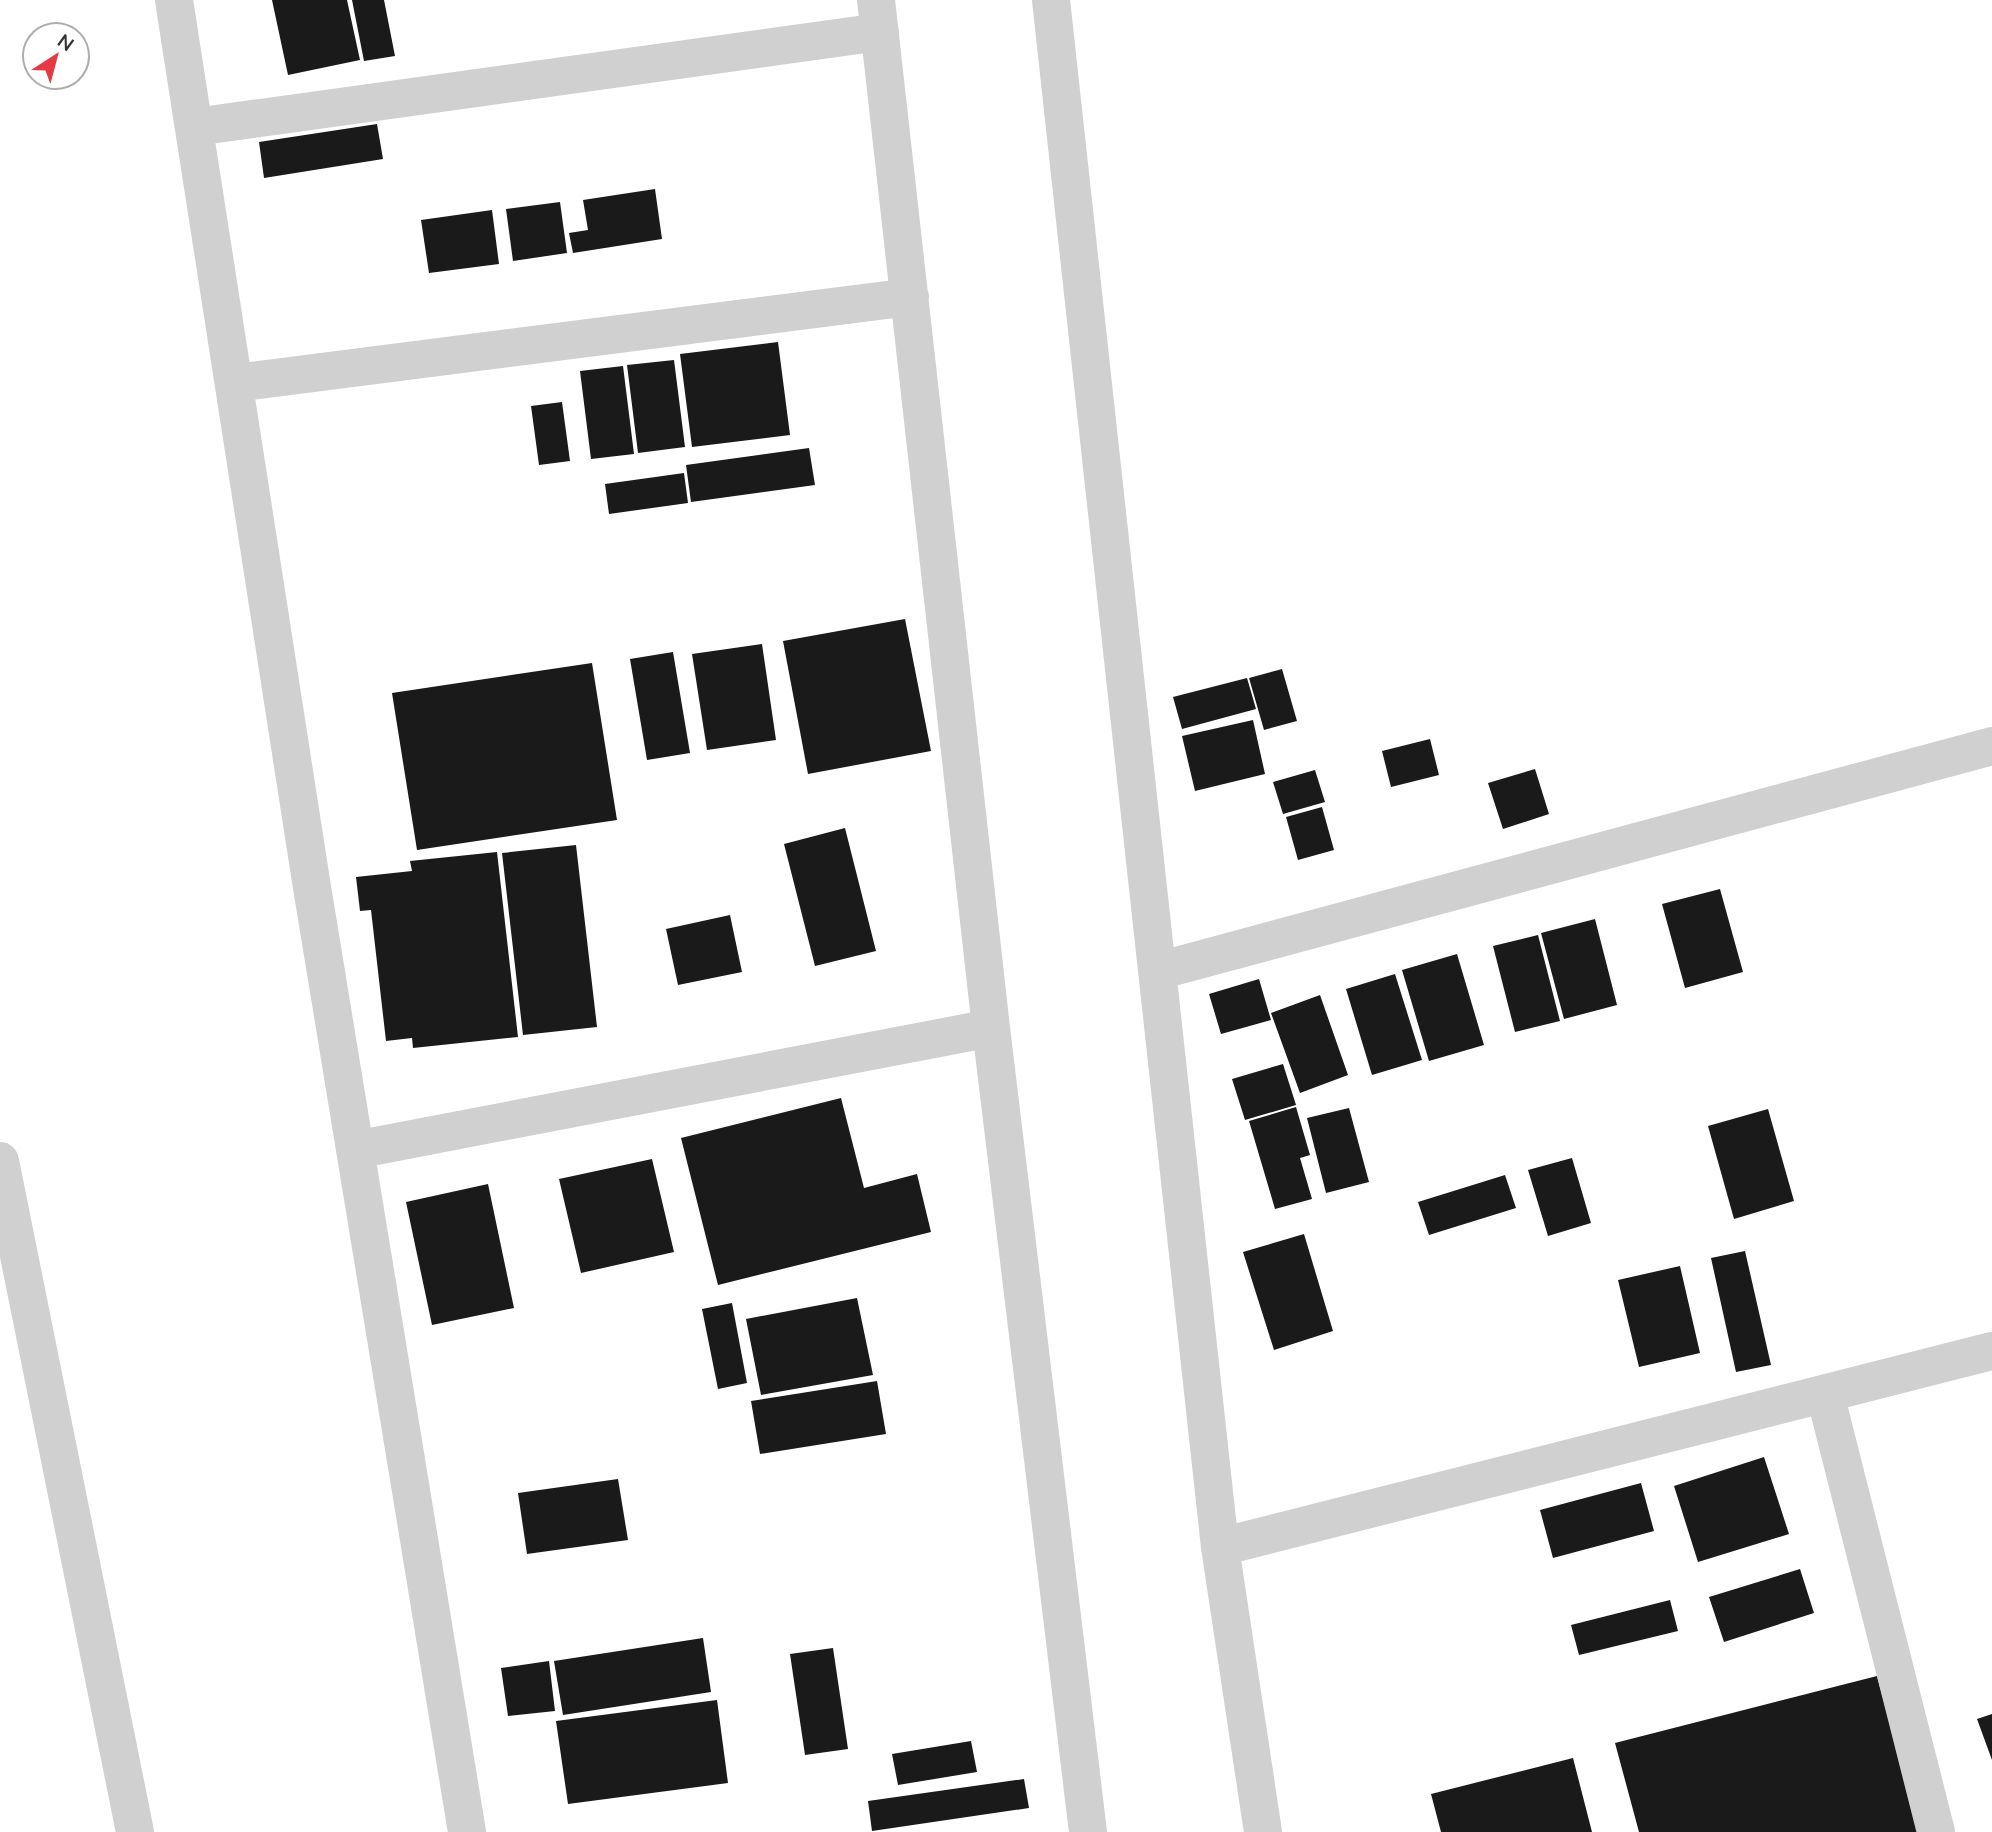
<svg xmlns="http://www.w3.org/2000/svg" width="1992" height="1832" font-family="Mulish,sans-serif">
<style>
.building{fill:#1a1a1a}
.lines{fill:none;stroke-linecap:round;stroke-linejoin:round}
.street{stroke:#d0d0d0;stroke-width:38}
</style>
<rect width="100%" height="100%" fill="#fff"/>
<path class="building" d="M272,0H347L360,60L288,75Z
M352,0H384L395,56L364,61Z
M377,124L383,159L264,178L259,142Z
M655,189L662,239L573,253L569,233L588,230L583,200Z
M560,202L567,253L513,261L506,209Z
M492,210L499,264L429,273L421,220Z
M778,342L790,435L692,447L680,354Z
M674,360L685,447L638,453L627,365Z
M623,366L634,454L591,459L580,371Z
M562,402L570,461L539,465L531,406Z
M809,448L815,485L691,502L686,465Z
M684,473L688,503L609,514L605,484Z
M905,619L931,751L808,774L783,641Z
M762,644L776,740L707,750L692,654Z
M673,652L690,753L647,760L630,659Z
M592,663L617,820L417,850L392,693Z
M1282,669L1297,721L1264,730L1249,678Z
M1247,678L1256,709L1182,729L1173,697Z
M1253,720L1265,774L1195,791L1182,736Z
M1430,739L1439,775L1391,787L1382,751Z
M1535,769L1549,814L1503,829L1488,783Z
M1315,770L1325,802L1283,814L1273,782Z
M1322,807L1334,850L1298,860L1286,817Z
M845,828L876,951L815,966L784,844Z
M576,845L597,1027L523,1035L502,853Z
M497,852L518,1037L413,1048L412,1038L386,1041L371,910L360,911L356,877L412,871L410,861Z
M1720,889L1743,972L1685,988L1662,904Z
M730,915L742,972L678,985L666,929Z
M1595,919L1617,1005L1564,1019L1541,933Z
M1538,935L1560,1021L1515,1032L1493,946Z
M1457,954L1484,1045L1429,1061L1402,970Z
M1395,974L1422,1060L1372,1075L1346,989Z
M1259,979L1271,1020L1221,1034L1209,994Z
M1320,995L1348,1075L1300,1093L1271,1013Z
M1283,1064L1296,1105L1245,1120L1232,1079Z
M841,1098L864,1188L917,1174L931,1232L718,1285L681,1138Z
M1296,1107L1310,1155L1300,1158L1312,1199L1275,1209L1249,1121Z
M1349,1108L1369,1182L1326,1193L1307,1118Z
M1768,1109L1794,1201L1734,1219L1708,1126Z
M1572,1158L1591,1223L1548,1236L1528,1170Z
M652,1159L674,1252L581,1273L559,1179Z
M1505,1175L1516,1208L1429,1235L1418,1202Z
M488,1184L514,1308L432,1325L406,1202Z
M1304,1234L1333,1331L1274,1350L1243,1252Z
M1745,1251L1771,1365L1736,1372L1711,1258Z
M1680,1266L1700,1353L1639,1367L1618,1280Z
M857,1298L873,1375L761,1395L746,1319Z
M732,1303L747,1383L718,1389L702,1309Z
M877,1381L886,1434L760,1454L751,1401Z
M1764,1457L1789,1534L1698,1562L1674,1486Z
M618,1479L628,1540L527,1554L518,1493Z
M1641,1483L1654,1531L1553,1558L1540,1510Z
M1800,1569L1814,1613L1724,1642L1709,1597Z
M1670,1600L1678,1631L1579,1655L1571,1625Z
M703,1638L711,1692L563,1715L554,1661Z
M833,1648L848,1749L805,1755L790,1654Z
M549,1661L555,1711L508,1716L501,1668Z
M1877,1676L1919,1832H1639L1615,1743Z
M717,1700L728,1783L568,1804L556,1721Z
M1992,1714V1760L1977,1719Z
M971,1741L977,1772L898,1785L892,1754Z
M1573,1758L1592,1832H1441L1431,1794Z
M1024,1779L1029,1808L872,1831L868,1801Z"/>
<g class="lines">
<path class="street" d="M174,0L311,881L467,1832
M876,0L991,1028L1088,1832
M1051,0L1220,1547L1263,1832
M195,127L880,32
M235,383L910,297
M1158,971L1992,746
M355,1150L991,1028
M0,1161L135,1832
M1825,1394L1936,1832
M1220,1547L1992,1351"/>
</g>
<g transform="translate(56 56) rotate(36)"><circle r="33" fill="#ffffff" stroke="#adadad" stroke-width="2"/>
<path d="M0-5L12 26L0 18L-12 26Z" fill="#e63946"/>
<text y="-10" font-size="19" font-weight="bold" text-anchor="middle" fill="#333333">N</text>
</g>
</svg>
